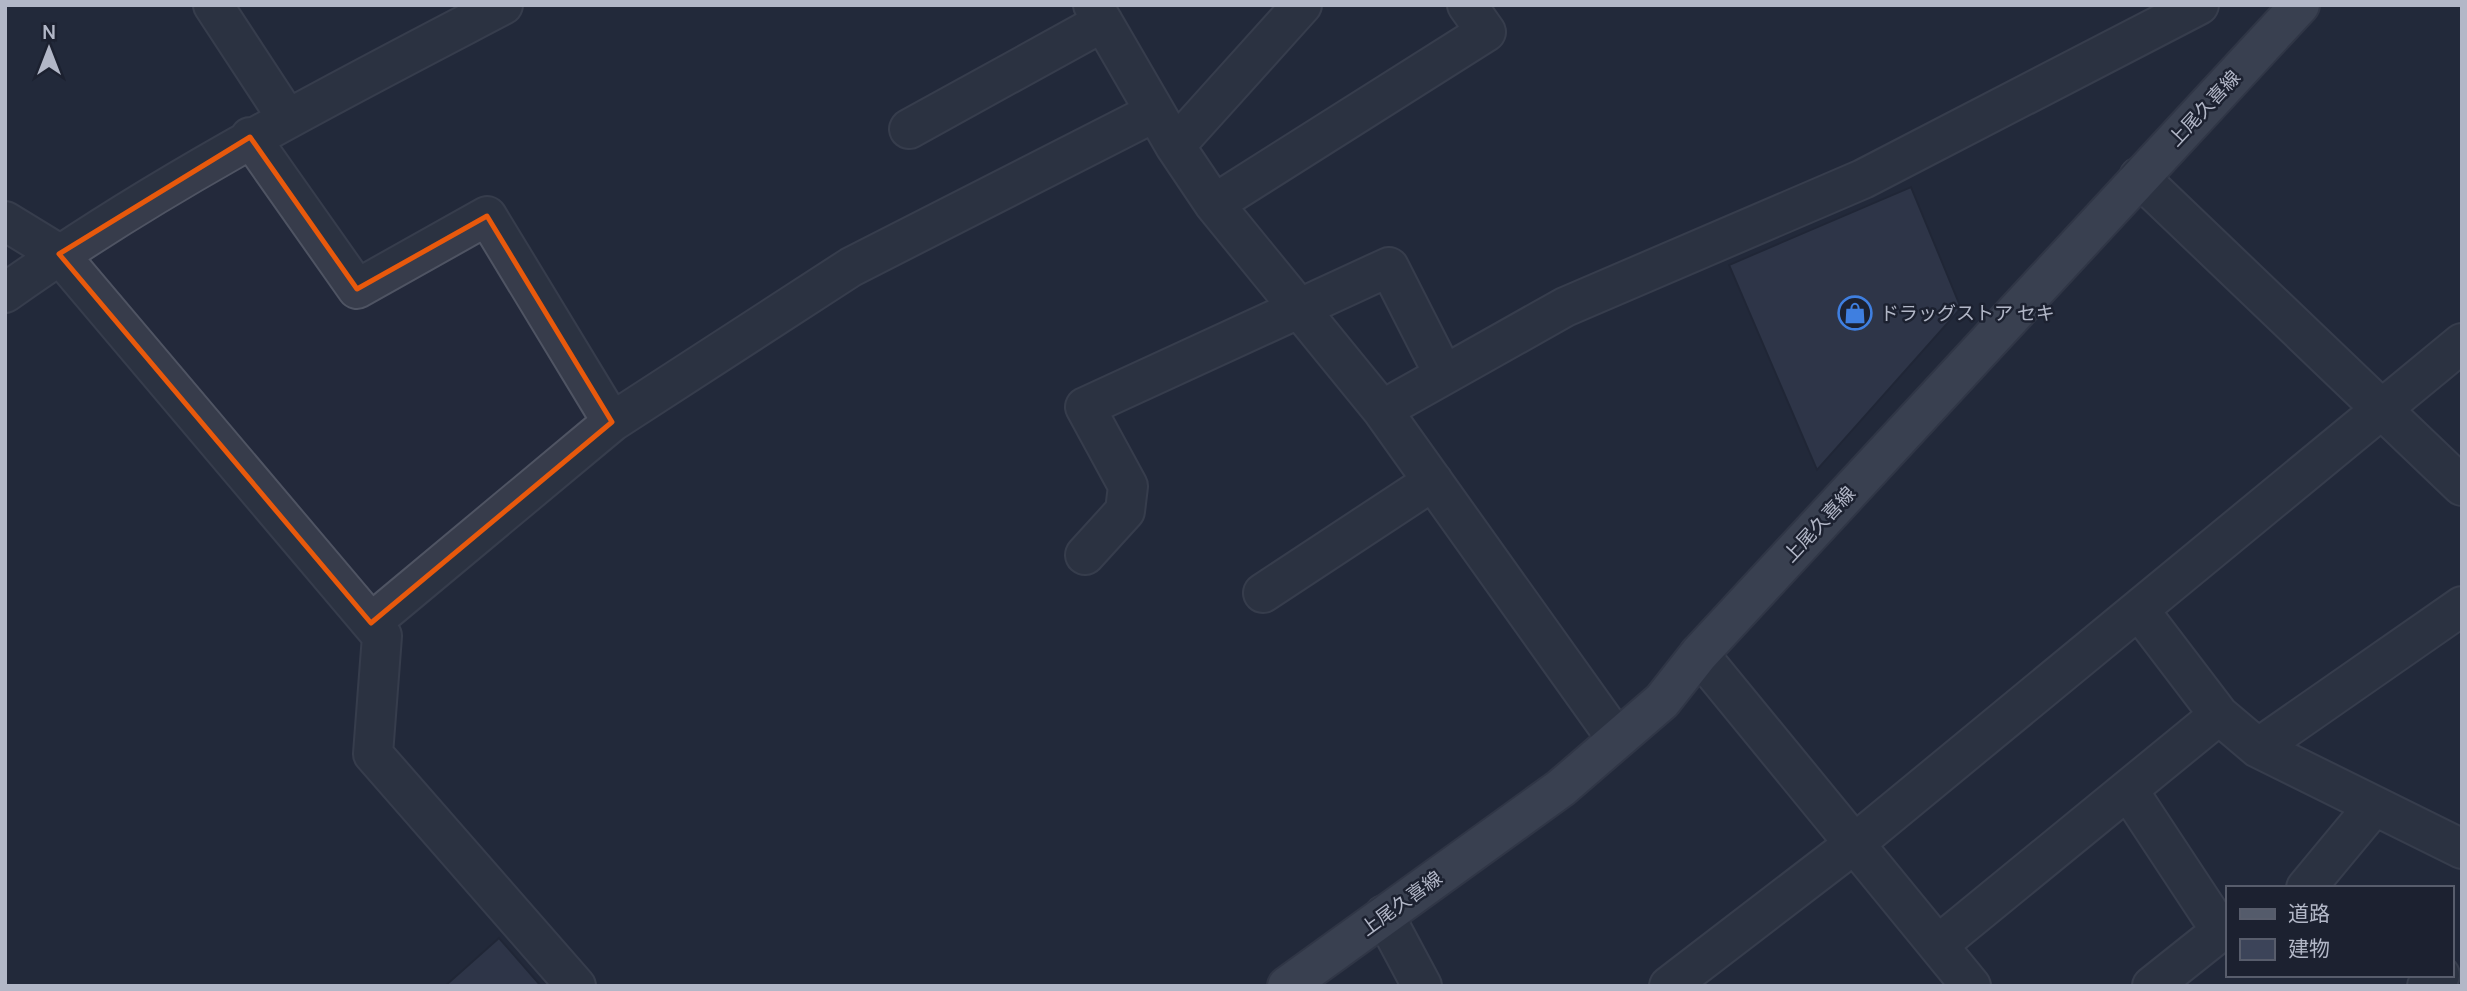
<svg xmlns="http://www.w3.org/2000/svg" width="2467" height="991" font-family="Manrope,'Noto Sans JP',sans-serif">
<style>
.building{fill:#3c4459;stroke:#1e2332;stroke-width:2}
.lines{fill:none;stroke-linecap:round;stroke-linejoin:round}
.minor-casing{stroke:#4f5463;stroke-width:42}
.major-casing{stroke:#404554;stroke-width:42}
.minor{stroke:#373c4b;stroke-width:38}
.major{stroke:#545b6b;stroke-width:38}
.marked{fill:none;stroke:#e8590c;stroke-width:5;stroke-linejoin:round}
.labels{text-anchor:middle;stroke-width:5;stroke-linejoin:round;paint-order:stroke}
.street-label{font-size:19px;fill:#b2b7c7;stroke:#1c2130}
.poi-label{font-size:19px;fill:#b2b7c7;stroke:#1c2130;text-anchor:start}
</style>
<rect width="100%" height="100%" fill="#23293b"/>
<path class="building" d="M1911,187L1961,308L1817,470L1729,265Z
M499,938L541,986H445Z"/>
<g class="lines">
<defs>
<path id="minor" d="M213,5L287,118
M1093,5L1175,146L1214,204L1382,410L1616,738
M909,129L1103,22
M250,137L357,289L487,216L612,422
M1175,146L1302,5
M2139,177L2462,486
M1214,204L1486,32L1467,5
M5,221L59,254L382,636L373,754L576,986
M5,293C162,181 333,94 503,5
M1382,410L1565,307L1863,179L2199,5
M1085,555L1125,511L1128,486L1085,407L1389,267L1444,375
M1263,593L1433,481
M2139,610L2219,715L2258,748L2462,849
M371,623L612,422L851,267L1155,112
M1699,654L1971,986
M2258,748L2462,606
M2128,790L2221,931L2227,928
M2306,888L2374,806
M1384,915L1422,986
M1938,945L2219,715
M1669,986L1854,844L2462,343
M2152,986L2221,931
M2427,986L2440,975"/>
<path id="major" d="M1287,986L1561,788L1662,701L1699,654L2300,5"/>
</defs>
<use href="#minor" class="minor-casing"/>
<use href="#major" class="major-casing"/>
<use href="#minor" class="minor"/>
<use href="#major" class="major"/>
</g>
<path d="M0 0H2467V991H0ZM250,137L357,289L487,216L612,422L371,623L59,254Z" fill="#23293b" fill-opacity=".55" fill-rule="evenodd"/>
<path class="marked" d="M250,137L357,289L487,216L612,422L371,623L59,254Z"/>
<defs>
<symbol id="shop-ring" viewBox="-11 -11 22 22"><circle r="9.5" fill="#1c2130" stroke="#3f7fe0" stroke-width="1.5"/><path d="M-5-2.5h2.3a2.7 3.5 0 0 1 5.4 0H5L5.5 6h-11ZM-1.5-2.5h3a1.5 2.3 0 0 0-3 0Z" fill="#3f7fe0"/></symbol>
</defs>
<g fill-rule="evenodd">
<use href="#shop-ring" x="1836" y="294" width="38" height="38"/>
</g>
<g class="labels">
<g class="street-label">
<text transform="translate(2204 108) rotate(-47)" y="7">上尾久喜線</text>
<text transform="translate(1819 524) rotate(-47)" y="7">上尾久喜線</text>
<text transform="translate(1401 903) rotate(-36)" y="7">上尾久喜線</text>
</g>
<g class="poi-label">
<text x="1880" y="320">ドラッグストア セキ</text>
</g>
</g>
<rect width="2467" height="991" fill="none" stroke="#b2b7c7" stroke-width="14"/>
<rect x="2226" y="886" width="228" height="91" fill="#1c2130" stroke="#585d6c" stroke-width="2"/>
<rect x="2240" y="909" width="35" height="10" fill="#545b6b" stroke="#585d6c" stroke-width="2"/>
<text x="2288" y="921" font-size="21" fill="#b2b7c7">道路</text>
<rect x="2240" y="939" width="35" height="21" fill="#3c4459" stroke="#585d6c" stroke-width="2"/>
<text x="2288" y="956" font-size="21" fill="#b2b7c7">建物</text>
<g transform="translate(49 49)" stroke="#1c2130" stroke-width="5" paint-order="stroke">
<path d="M0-5L12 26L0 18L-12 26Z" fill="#b2b7c7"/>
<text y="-10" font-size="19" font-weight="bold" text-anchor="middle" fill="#b2b7c7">N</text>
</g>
</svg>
